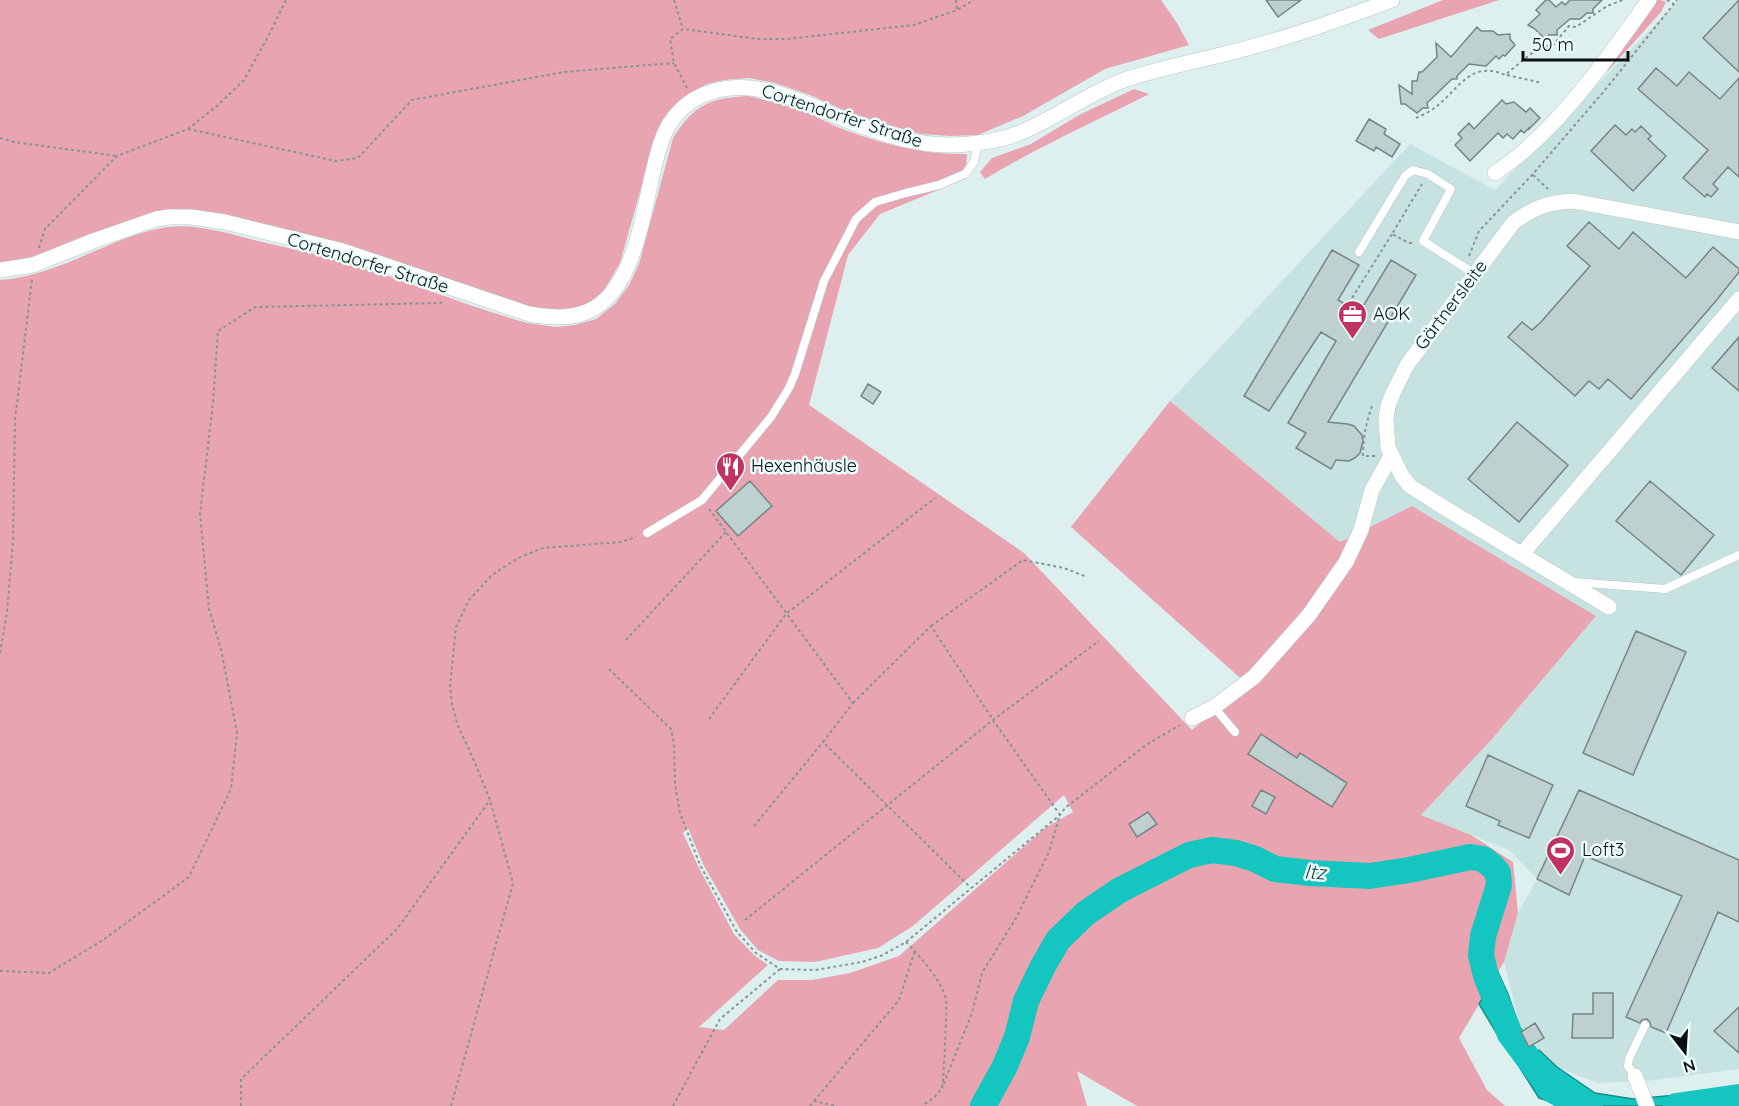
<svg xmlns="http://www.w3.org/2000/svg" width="1739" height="1106" font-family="Quicksand,sans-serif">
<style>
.built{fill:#c7e3e1}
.green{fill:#e8a4b1;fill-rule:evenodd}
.water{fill:#14c6bf;stroke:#118f8a;stroke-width:1.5}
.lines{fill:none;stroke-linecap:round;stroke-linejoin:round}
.river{stroke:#14c6bf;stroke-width:26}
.building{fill:#bed0cf;stroke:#758684;stroke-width:1.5}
.service-casing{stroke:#b4c6c4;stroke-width:9}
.minor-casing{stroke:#b4c6c4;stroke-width:16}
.path{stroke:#879494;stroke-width:2;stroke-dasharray:3 3;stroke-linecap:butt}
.service{stroke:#fff;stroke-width:8}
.minor{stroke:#fff;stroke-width:15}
.labels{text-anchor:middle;stroke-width:5;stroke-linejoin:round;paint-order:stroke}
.street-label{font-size:18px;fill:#0a1010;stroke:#ebfefc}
.poi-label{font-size:18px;fill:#0a1010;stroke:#ebfefc;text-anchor:start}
.water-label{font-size:20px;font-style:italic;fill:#1f3836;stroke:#ebfefc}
</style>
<rect width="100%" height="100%" fill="#ddf0ef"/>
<path class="built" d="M1679,0H1739V1069L1647,1081L1597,1083L1557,1067L1539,1050L1519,1022L1504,962L1518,913L1537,879L1509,850L1421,815L1492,739L1596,616L1412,506L1340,542L1170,401L1410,144L1495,190Z"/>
<path class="green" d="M0,0H1161L1177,23L1189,45L1105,69L1023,116L978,135L951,136L921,134L878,122L846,111L810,95L775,83L749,78L724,80L707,84L689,94L671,110L657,131L620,263L603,292L588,304L572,308L556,310L530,307L192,211L14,262L0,263Z
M1443,0H1499L1379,39L1368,30Z
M1656,0H1661L1666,2L1661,12L1608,71L1603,70Z
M1134,89L1149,94C1094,122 1038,147 985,179L980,172L992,158L1031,144L1079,115Z
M748,96C766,100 784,104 802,111C815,115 827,123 840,128C881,144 923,155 967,154L965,179L880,214L848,255L809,405L1024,553L1192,730L1247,684L1071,527L1170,401L1340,542L1412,506L1596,616L1492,739L1421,815L1471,835L1513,862L1518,913L1504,962L1459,1038L1487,1090L1505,1106H1137L1077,1071L1087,1106H0V280C60,276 110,236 168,227C197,223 234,235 262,242C289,248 316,254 342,261C404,280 464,305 527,323L556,327L575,325L596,319L615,304L629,285L639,264L673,138C694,105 709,98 748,96ZM1064,795L1073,812L1045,828L899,956L850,973L812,980H778L724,1030L699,1027L768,965L754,955L734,934L698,866L683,833L688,828L703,864L740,929L758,950L779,961L815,962L878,948L913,926Z"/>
<path class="water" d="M1498,972L1508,994L1519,1026L1500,1039L1479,1004Z
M1539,1050L1557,1067L1595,1093L1633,1099L1709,1092L1705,1106H1564L1539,1098L1520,1068Z"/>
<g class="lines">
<path class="river" d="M983,1106L1005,1066L1017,1037L1026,1001L1043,966L1058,940L1086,913L1120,890L1189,855L1212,850L1236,853L1255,859L1275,869L1310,873L1370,876L1409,870L1470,857L1483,859L1492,866L1498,873L1499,885L1483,936L1481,955L1486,976L1510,1034L1551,1089L1570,1100L1590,1106
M1676,1106L1739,1097"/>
</g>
<path class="building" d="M1266,0H1301L1278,17Z
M1546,0H1549L1556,7L1562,2L1565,5L1570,0H1602L1593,9V13H1587L1580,19H1570L1557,30V35H1549L1545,39L1535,29L1528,25L1540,14L1536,10Z
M1739,0V72L1703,38Z
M1477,27L1481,31H1493L1498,35L1510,34V39L1515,45L1505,56L1503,55L1499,59L1496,56L1486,66L1469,64L1457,76V79H1452L1427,103L1428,108H1423L1417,113L1405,104H1401L1399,85L1412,94V81H1417L1419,72H1422L1437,57L1436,43L1451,57Z
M1656,68L1677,86L1689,72L1720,99L1739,78V177L1728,167L1713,184L1718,189L1711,197L1707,194L1705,197L1683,178L1708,150L1638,89Z
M1502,100L1506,104L1514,102L1526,112L1530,108L1540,118L1529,129V128L1524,133L1521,130L1513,139L1507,134L1503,138L1498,133L1470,161L1455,145L1462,138L1458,134L1469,123L1474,129Z
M1369,119L1386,129L1384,134L1400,144L1392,157L1376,147L1374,151L1356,141Z
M1615,125L1626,135L1632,129L1635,132L1641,126L1651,136L1648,139L1666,156L1633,191L1591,151Z
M1589,222L1619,249L1633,232L1686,278L1713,247L1739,269V272L1715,302L1631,399L1608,379L1599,389L1589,381L1575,396L1508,337L1522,322L1532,330L1541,322L1590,266L1567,246Z
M1332,250L1359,265L1338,300L1359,313L1391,260L1416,275L1328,422L1348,424L1354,426L1362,435L1363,441L1360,453L1355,458L1349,461L1336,460L1331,469L1296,448L1306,433L1288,423L1336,341L1321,332L1269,411L1244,396Z
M1739,337V391L1712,368Z
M868,384L881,392L873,404L861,396Z
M1517,422L1568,465L1519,522L1468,479Z
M750,481L772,506L738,536L716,511Z
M1650,481L1714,535L1681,575L1616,521Z
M1636,631L1686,652L1633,775L1583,753Z
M1261,734L1297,758L1300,753L1347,783L1332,807L1248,754Z
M1488,755L1553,785L1529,838L1498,825L1500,821L1466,806Z
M1261,790L1275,797L1266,814L1252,806Z
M1579,790L1739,860V922L1718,912L1666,1033L1651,1027L1650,1022L1647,1019L1642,1020L1640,1023L1626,1017L1682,896L1585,856L1569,895L1537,879Z
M1148,812L1157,824L1137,837L1129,824Z
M1593,993H1613V1038H1572L1573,1014H1593Z
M1739,1007V1053L1714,1031Z
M1535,1023L1544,1038L1529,1047L1521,1032Z"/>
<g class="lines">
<defs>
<path id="service" d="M1359,252L1405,176L1413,170L1428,174L1451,189L1423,241L1475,274
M647,533L702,500L771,417L789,388L795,374L824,281L856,219L875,202L906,193L939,185L965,174L974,162L978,143
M1574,582L1665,589L1739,555
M1214,707L1235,732
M1635,1076L1628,1066L1629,1059L1645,1025"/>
<path id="minor" d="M1495,173C1505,166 1516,158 1525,150C1574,107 1611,53 1649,0
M0,270L33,265L93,241L156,219L169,217H191L225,222L343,251L529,314C546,317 564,319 581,314C633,299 642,217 653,172C657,156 661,137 670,123C680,108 695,97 711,92C758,77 803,103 846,120C879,133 916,146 952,145C976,144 1002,141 1024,131C1059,116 1090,92 1127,79C1170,65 1215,58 1258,45C1304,33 1348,16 1392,0
M1522,554L1739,299
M1609,607L1440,505L1410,486L1402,476L1388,447L1386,419L1388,406L1393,393L1407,365L1513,223C1533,208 1548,202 1573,201L1739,232
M1192,718L1214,707L1254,677L1309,615L1346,562L1361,530L1372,490L1391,456
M1635,1076L1647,1106"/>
</defs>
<use href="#service" class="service-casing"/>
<use href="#minor" class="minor-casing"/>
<path class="path" d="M674,0L683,29
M956,0L957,10
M1667,0L1674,4
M1507,75L1542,83
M687,88L674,63L670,39L683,29L758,39H787L914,25L957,10L974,0
M1416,118C1423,115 1431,111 1437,106C1459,88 1472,60 1505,75L1537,49L1553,45L1569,26L1576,27L1607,6L1623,0
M188,129L336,161L358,158L412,100L564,72L674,63
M0,138L14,142L117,156
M1533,175L1548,189
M1412,243H1409L1392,234L1422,184
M39,248L45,229L117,156L188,129L218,105L244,80L269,35L286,0
M1469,256L1479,231L1532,175L1605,90L1677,0
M1349,303L1392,234
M1372,406C1366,423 1363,438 1363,456H1376
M709,509L853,703L823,742L971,888
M931,626L1023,560L1064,568L1087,577
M626,640L726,532
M0,653L7,612L13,542L15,420L32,279
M609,669L671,729L674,744L675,784L680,813L700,865L737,932L756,953L780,969L815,970L862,962L883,955L906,942L1060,815L1065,808L1146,745L1180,725
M853,703L931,626L993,720L1060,815L1049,852L1016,918L982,973L972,1013L942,1088
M709,719L786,614L935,498
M754,826L823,742
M745,920L993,720L1099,641
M906,942C920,956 941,980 946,999C947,1004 944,1083 942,1087C939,1095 928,1102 922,1106
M0,971L49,973L103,940L189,877L231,789L237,733L221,649L209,609L200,514L213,403L218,331L255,307L440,303L445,301
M814,1101L899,1000L915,950
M241,1106V1079L397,929L490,800
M451,1106L513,883L490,800L475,763L458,726L452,705L450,685L456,627L469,600L492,575L518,558L543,548L621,542L636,537
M673,1106L720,1019L780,969
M810,1106L814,1101L835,1106"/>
<use href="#service" class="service"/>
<use href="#minor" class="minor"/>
</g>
<defs>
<symbol id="office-pin" viewBox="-11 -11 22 30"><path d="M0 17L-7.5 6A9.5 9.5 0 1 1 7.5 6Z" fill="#c03260" stroke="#ebfefc"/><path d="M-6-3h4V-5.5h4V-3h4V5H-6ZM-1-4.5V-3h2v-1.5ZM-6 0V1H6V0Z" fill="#fff"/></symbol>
<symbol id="restaurant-pin" viewBox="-11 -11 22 30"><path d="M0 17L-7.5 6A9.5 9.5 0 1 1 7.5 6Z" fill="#c03260" stroke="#ebfefc"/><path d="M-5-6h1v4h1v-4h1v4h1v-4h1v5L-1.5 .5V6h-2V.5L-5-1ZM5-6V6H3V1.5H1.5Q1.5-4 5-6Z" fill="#fff"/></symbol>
<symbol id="stadium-pin" viewBox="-11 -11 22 30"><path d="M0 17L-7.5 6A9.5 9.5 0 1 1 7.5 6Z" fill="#c03260" stroke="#ebfefc"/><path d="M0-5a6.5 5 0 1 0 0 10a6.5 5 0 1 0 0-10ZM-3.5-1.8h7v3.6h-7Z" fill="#fff"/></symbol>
</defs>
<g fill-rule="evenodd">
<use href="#office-pin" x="1336" y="298" width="33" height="45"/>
<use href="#restaurant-pin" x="714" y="450" width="33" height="45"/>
<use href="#stadium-pin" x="1544" y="834" width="33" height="45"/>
</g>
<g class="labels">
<g class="street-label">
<text transform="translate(842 116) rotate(18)" y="6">Cortendorfer Straße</text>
<text transform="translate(368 263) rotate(17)" y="6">Cortendorfer Straße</text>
<text transform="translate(1451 305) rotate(-53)" y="6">Gärtnersleite</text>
</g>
<g class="poi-label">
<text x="1373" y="320">AOK</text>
<text x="751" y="472">Hexenhäusle</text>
<text x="1582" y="856">Loft3</text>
</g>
<g class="water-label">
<text transform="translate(1315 872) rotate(4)" y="7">Itz</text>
</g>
</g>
<g transform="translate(1685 1052) rotate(163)" stroke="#ebfefc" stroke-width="4.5" paint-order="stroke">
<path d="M0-4.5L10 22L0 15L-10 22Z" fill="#0a1010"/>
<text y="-9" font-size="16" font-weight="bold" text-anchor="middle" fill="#0a1010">N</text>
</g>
<path d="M1523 51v9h105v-9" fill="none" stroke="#0a1010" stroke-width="3"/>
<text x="1532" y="51" font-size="18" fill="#0a1010" stroke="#ebfefc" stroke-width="4.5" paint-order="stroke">50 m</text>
</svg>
